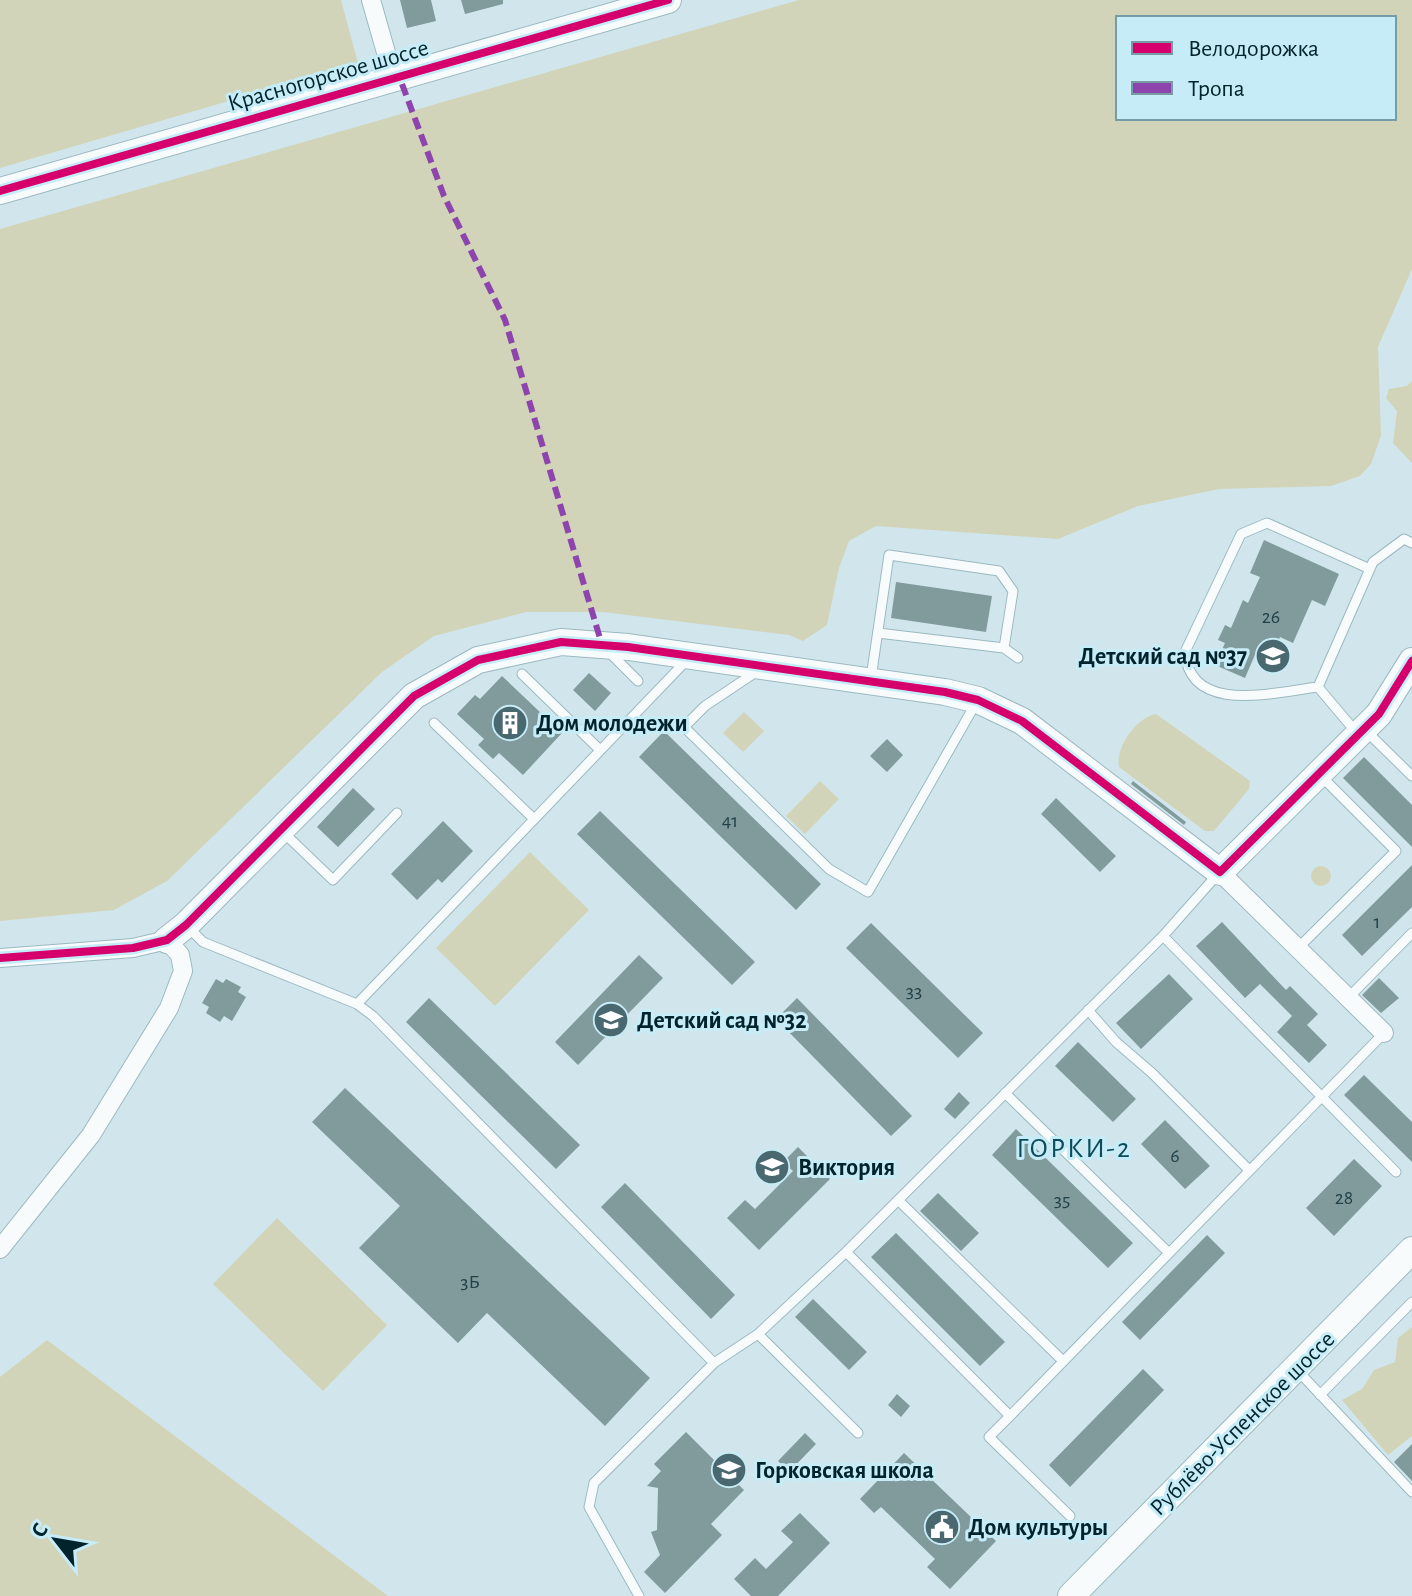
<svg xmlns="http://www.w3.org/2000/svg" width="1412" height="1596" font-family="'Alegreya Sans',sans-serif">
<style>
.green{fill:#d1d4b8;fill-rule:evenodd}
.building{fill:#819b9d}
.lines{fill:none;stroke-linecap:round;stroke-linejoin:round}
.lane-casing{stroke:#9bb9c1;stroke-width:11}
.street-casing{stroke:#9bb9c1;stroke-width:20}
.secondary-casing{stroke:#9bb9c1;stroke-width:28}
.lane{stroke:#f8fbfc;stroke-width:9}
.street{stroke:#f8fbfc;stroke-width:18}
.secondary{stroke:#f8fbfc;stroke-width:26}
.quiet{stroke:#8e44ad;stroke-width:6;stroke-dasharray:12 6;stroke-linecap:butt}
.cycleway-casing{stroke:#c6ecf7;stroke-width:13}
.cycleway{stroke:#d6006c;stroke-width:8}
.labels{text-anchor:middle;stroke-width:6;stroke-linejoin:round;paint-order:stroke}
.number-label{font-size:20px;fill:#214248}
.street-label{font-size:24px;fill:#01242c;stroke:#c6ecf7}
.poi-label{font-size:24px;font-weight:bold;fill:#01242c;stroke:#c6ecf7;text-anchor:start}
.quarter-label{font-size:28px;letter-spacing:2px;fill:#0e4c5a;stroke:#c6ecf7}
</style>
<rect width="100%" height="100%" fill="#d1e6ec"/>
<path class="green" d="M0,0H341L358,63L0,168Z
M799,0H1412V269L1378,347L1381,436L1371,464L1360,476L1331,486L1219,489L1138,506L1058,539L876,526L849,541L839,568L827,625L803,641L789,635L603,612H526L434,636L382,672L167,881L114,910L0,921V229ZM1118,18H1394V118H1118Z
M1412,381V463L1393,443L1397,411L1386,398L1389,389L1407,386Z
M744,712L764,731L743,752L723,733Z
M1156,714L1250,781L1249,789L1214,831H1205L1119,767C1115,747 1137,717 1156,714Z
M820,781L839,799L805,834L786,816Z
M530,852L589,910L495,1006L436,948Z
M1311 876a10 10 0 1 1 20 0a10 10 0 1 1-20 0Z
M277,1218L387,1325L323,1391L213,1284Z
M1412,1327V1436L1388,1455L1342,1400L1362,1389L1374,1370L1395,1362L1398,1338Z
M47,1340L388,1596H0V1377Z"/>
<path class="building" d="M400,0H431L436,21L407,28Z
M461,0H503V4L465,14Z
M1264,540L1339,574L1325,606L1312,600L1293,643L1280,637L1275,649L1260,643L1245,678L1215,665L1225,643L1218,640L1225,625L1231,628L1243,600L1248,603L1260,577L1250,573Z
M896,582L992,596L986,632L891,618Z
M589,673L611,693L595,711L573,690Z
M502,676L562,733L523,775L499,753L493,759L478,745L484,739L457,714L475,695L480,699Z
M664,731L821,884L796,910L639,757Z
M887,739L903,755L887,772L870,756Z
M1364,757L1412,805V847L1343,778Z
M1133,781L1186,822L1184,825L1131,784Z
M353,788L375,809L338,847L317,827Z
M1056,798L1116,856L1100,872L1041,814Z
M600,811L755,962L732,985L577,834Z
M443,821L473,851L442,883L438,879L417,900L391,874Z
M1412,865V907L1362,956L1342,935Z
M1222,922L1286,990L1290,986L1318,1014L1307,1025L1327,1045L1309,1063L1277,1032L1292,1016L1260,984L1245,998L1196,946Z
M871,923L983,1033L958,1058L846,948Z
M639,955L663,978L578,1065L555,1042Z
M1169,974L1193,999L1141,1049L1116,1023Z
M1379,978L1399,998L1381,1013L1362,995Z
M216,979L223,983L226,979L241,987L238,992L246,997L232,1021L224,1016L220,1022L206,1013L209,1007L202,1003Z
M429,998L580,1145L556,1169L406,1022Z
M797,998L912,1116L891,1136L776,1019Z
M1078,1042L1136,1099L1113,1122L1055,1066Z
M1364,1075L1412,1122V1162L1344,1095Z
M345,1088L650,1378L605,1426L487,1313L458,1343L359,1248L400,1206L312,1122Z
M959,1092L970,1103L955,1119L944,1109Z
M1165,1120L1210,1166L1185,1189L1141,1144Z
M1016,1129L1133,1243L1108,1268L992,1155Z
M798,1147L830,1179L759,1250L727,1218L745,1200L755,1209L793,1171L783,1162Z
M1354,1159L1382,1186L1334,1236L1306,1208Z
M625,1183L735,1295L711,1319L601,1207Z
M938,1193L979,1233L961,1251L920,1211Z
M896,1233L1005,1342L980,1366L871,1257Z
M1207,1235L1225,1253L1140,1340L1122,1322Z
M813,1299L867,1352L849,1370L795,1317Z
M1143,1369L1164,1390L1070,1487L1049,1465Z
M897,1394L910,1406L901,1417L888,1405Z
M686,1432L744,1490L711,1524L722,1535L665,1593L644,1572L660,1555L651,1532L657,1530L658,1488L647,1486L661,1471L654,1464Z
M805,1433L816,1444L789,1472L778,1461Z
M1412,1444V1481L1394,1462Z
M904,1453L996,1541L950,1589L927,1567L935,1559L881,1507L874,1513L860,1499Z
M800,1513L830,1543L778,1596H751L734,1579L755,1558L766,1569L793,1542L781,1531Z"/>
<g class="lines">
<defs>
<path id="lane" d="M878,633L1004,648
M610,653L638,681
M756,672L705,706L684,727L829,869L868,892L976,703
M522,674L600,750
M871,678L889,555L999,571L1013,591L1004,648L1018,658
M1318,687C1275,692 1190,716 1185,652L1241,534L1267,523L1370,569
M434,723L534,819
M1366,731L1412,776
M1356,732L1318,687L1373,562L1404,539L1412,543
M283,832L333,880L397,813
M189,928L203,942L357,1004L373,1016L714,1363
M1163,936L1396,1172
M1299,947L1396,851L1321,776
M1349,997L1412,933
M357,1004L686,661
M1088,1010L1116,1042L1152,1073L1248,1169
M1005,1093L1168,1252
M898,1200L1063,1361
M846,1252L1010,1416L1384,1033
M758,1334L858,1433
M1298,1371L1412,1492
M1320,1395L1412,1302
M1010,1416L989,1437L1070,1516
M639,1596L589,1507L594,1483L714,1363L758,1334L846,1252L1163,936L1217,875"/>
<path id="street" d="M371,0L393,77
M1220,872L1384,1033
M0,958L133,948L167,940L180,955L183,971L169,1008L91,1135L0,1249"/>
<path id="secondary" d="M0,191L668,0
M167,940L186,925L414,696L478,660L561,642L628,647L945,692L978,700L1022,721L1220,872L1379,714L1412,661
M1071,1596L1412,1250"/>
</defs>
<use href="#lane" class="lane-casing"/>
<use href="#street" class="street-casing"/>
<use href="#secondary" class="secondary-casing"/>
<use href="#lane" class="lane"/>
<use href="#street" class="street"/>
<use href="#secondary" class="secondary"/>
<path class="quiet" d="M402,84L444,196L505,320L602,645"/>
<defs>
<path id="cycleway" d="M0,191L668,0
M0,958L133,948L167,940L186,925L414,696L478,660L561,642L628,647L945,692L978,700L1022,721L1220,872L1379,714L1412,661"/>
</defs>
<use href="#cycleway" class="cycleway-casing"/>
<use href="#cycleway" class="cycleway"/>
</g>
<defs>
<symbol id="school-disc" viewBox="-11 -11 22 22"><circle r="9.5" fill="#4a686f" stroke="#c6ecf7"/><path d="M0-5L7-2L0 1L-7-2ZM-4 1L0 2.5L4 1V4Q0 6-4 4Z" fill="#fff"/></symbol>
<symbol id="building-disc" viewBox="-11 -11 22 22"><circle r="9.5" fill="#4a686f" stroke="#c6ecf7"/><path d="M-4-6H4V6H1V3H-1V6H-4ZM-2.5-4.3h1.7v1.8h-1.7ZM.8-4.3h1.7v1.8H.8ZM-2.5-1h1.7V.8h-1.7ZM.8-1h1.7V.8H.8Z" fill="#fff"/></symbol>
<symbol id="civic-disc" viewBox="-11 -11 22 22"><circle r="9.5" fill="#4a686f" stroke="#c6ecf7"/><path d="M-.6-6.5H3V-4.5H.6V-3L4-1V1h2V6H-6V1h2V-1L-.6-3ZM-1.2 2.5V6h2.4V2.5Z" fill="#fff"/></symbol>
</defs>
<g fill-rule="evenodd">
<use href="#school-disc" x="1253" y="636" width="40" height="40"/>
<use href="#building-disc" x="490" y="703" width="40" height="40"/>
<use href="#school-disc" x="591" y="1000" width="40" height="40"/>
<use href="#school-disc" x="752" y="1147" width="40" height="40"/>
<use href="#school-disc" x="709" y="1450" width="40" height="40"/>
<use href="#civic-disc" x="922" y="1507" width="40" height="40"/>
</g>
<g class="labels">
<g class="number-label">
<text x="1271" y="623">26</text>
<text x="730" y="827">41</text>
<text x="1377" y="928">1</text>
<text x="914" y="997">33</text>
<text x="1175" y="1162">6</text>
<text x="1344" y="1204">28</text>
<text x="1062" y="1206">35</text>
<text x="470" y="1288">3Б</text>
</g>
<g class="street-label">
<text transform="translate(328 75) rotate(-16)" y="8">Красногорское шоссе</text>
<text transform="translate(1242 1423) rotate(-45)" y="8">Рублёво-Успенское шоссе</text>
</g>
<g class="poi-label">
<text x="1247" y="664" text-anchor="end">Детский сад №37</text>
<text x="536" y="731">Дом молодежи</text>
<text x="637" y="1028">Детский сад №32</text>
<text x="798" y="1175">Виктория</text>
<text x="755" y="1478">Горковская школа</text>
<text x="968" y="1535">Дом культуры</text>
</g>
<g class="quarter-label">
<text x="1074" y="1157">ГОРКИ-2</text>
</g>
</g>
<rect x="1116" y="16" width="280" height="104" fill="#c6ecf7" stroke="#779ca6" stroke-width="2"/>
<rect x="1132" y="42" width="40" height="12" fill="#d6006c" stroke="#779ca6" stroke-width="2"/>
<text x="1188" y="56" font-size="24" fill="#01242c">Велодорожка</text>
<rect x="1132" y="82" width="40" height="12" fill="#8e44ad" stroke="#779ca6" stroke-width="2"/>
<text x="1188" y="96" font-size="24" fill="#01242c">Тропа</text>
<g transform="translate(56 1540) rotate(301)" stroke="#c6ecf7" stroke-width="6" paint-order="stroke">
<path d="M0-6L14 30L0 20L-14 30Z" fill="#01242c"/>
<text y="-12" font-size="22" font-weight="bold" text-anchor="middle" fill="#01242c">С</text>
</g>
</svg>
